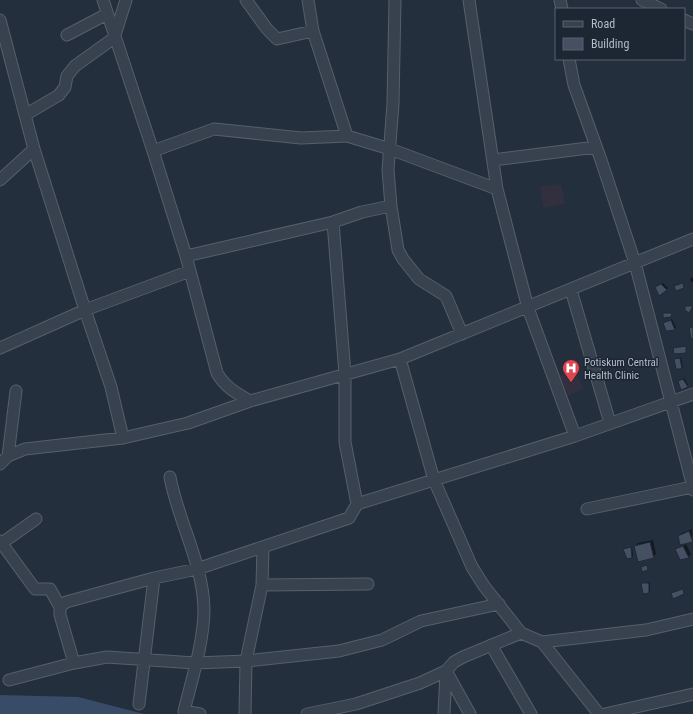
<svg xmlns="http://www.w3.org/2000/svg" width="693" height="714" font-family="'Roboto Condensed',sans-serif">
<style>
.medical{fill:#32303f}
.water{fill:#394c67}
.shadow{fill:#0007}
.building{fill:#455162;stroke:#1f2835}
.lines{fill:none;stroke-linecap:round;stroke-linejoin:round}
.minor-casing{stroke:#565f6c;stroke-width:13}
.minor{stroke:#38414e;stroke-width:11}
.labels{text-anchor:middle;stroke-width:3;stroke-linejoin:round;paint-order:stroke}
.poi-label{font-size:11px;fill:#b4bcc9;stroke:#1d2633;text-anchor:start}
</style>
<rect width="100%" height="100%" fill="#242f3e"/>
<path class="medical" d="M561,184L565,204L544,208L540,187Z
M575,370L583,389L568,395L560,376L568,371Z"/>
<path class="water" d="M0,695L78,697L144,714H0Z"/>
<path class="shadow" d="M693,277V282H691L690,279Z
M663,283L668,288L659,295L656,287Z
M672,319L676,328L666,330L664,323Z
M681,357L683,367L677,368L675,360Z
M684,378L688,385L687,386L679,381Z
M692,529V541L679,536L682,533Z
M653,540L656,554L653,557L635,546L638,543Z
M686,544L691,554L688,557L677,550Z
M632,547L633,556L632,557L625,549Z
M650,582V591L649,592L642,584Z"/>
<path class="building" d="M683,283L684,288L676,291L674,286Z
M661,284L667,290L659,296L655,287Z
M685,306H693L689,313L685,310Z
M663,313H672L671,317L663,318Z
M671,320L675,330L666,331L663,323Z
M693,327V339H691L689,328Z
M686,346V353L674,354L673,348Z
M680,358L682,369H676L674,359Z
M683,379L688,387L681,390L678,381Z
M689,531L693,542L680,545L678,536Z
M650,542L654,558L638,562L634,546Z
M683,546L689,558L680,560L675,549Z
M631,547L632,558L627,559L623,549Z
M647,565L648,570L642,572L641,567Z
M641,583H649V593L643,594Z
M683,589L684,594L673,599L671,593Z"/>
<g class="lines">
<defs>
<path id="minor" d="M103,0L153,151L186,256L217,373C225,387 236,393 250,401L400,359L693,239
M246,0L267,29L277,39L313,31
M308,0L313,31L347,136
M395,0L393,104L388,170L391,206L398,250L403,259L419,279L446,296L462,334
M469,0L497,189L528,308L575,436
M560,0L562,9
M642,0L661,9
M0,20L34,149L85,310L111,387L123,438
M684,20L693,24
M67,35L107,14
M569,59L574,85L601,160L635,263L693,487
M25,115L59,95L65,87L67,76L75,66L114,38L126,0
M153,151L214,129L301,138L347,136L390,149L497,189
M493,160L596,147
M0,180L34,149
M333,222L345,374V442L357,504
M186,256L333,222L362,212L391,206
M571,290L610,423
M0,348L85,310L190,271
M400,359L434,480L472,567L484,586L521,633L542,642L599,714
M8,456L16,391
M0,464L8,456L25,449L123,438L188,423L250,401
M170,477C178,521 203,563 204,609C204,641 192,679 184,711L200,714
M587,509L692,487L693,490
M0,541L35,589H50L60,607V615L74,663
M2,543L36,519
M262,585L368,584
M60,607L66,602L154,578L197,569L349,518L357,504L575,436L693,394
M542,642L646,630L693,619
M491,645L531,714
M446,671L470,714
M9,680L74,663L107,657L195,663L246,661L339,651L382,640L421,621L499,604
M139,704L154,578
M245,714L246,661L262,585L263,547
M307,714L356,704L420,683L446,671L454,662L463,657L521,633
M444,714L446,672
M605,714L693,694"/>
</defs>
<use href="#minor" class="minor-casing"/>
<use href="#minor" class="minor"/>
</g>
<defs>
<symbol id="hospital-pin" viewBox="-11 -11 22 30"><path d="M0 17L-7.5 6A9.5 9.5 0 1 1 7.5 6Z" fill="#e0444e" stroke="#1d2633"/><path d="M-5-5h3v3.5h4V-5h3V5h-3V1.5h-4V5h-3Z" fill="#fff"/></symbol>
</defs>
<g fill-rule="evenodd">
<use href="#hospital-pin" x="561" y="358" width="20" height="27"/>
</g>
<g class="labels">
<g class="poi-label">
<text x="584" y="366">Potiskum Central<tspan x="584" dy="13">Health Clinic</tspan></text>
</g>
</g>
<rect x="555" y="8" width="130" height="52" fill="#1d2633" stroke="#59626f"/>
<rect x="563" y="21" width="20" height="6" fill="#38414e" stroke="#59626f"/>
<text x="591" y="28" font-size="12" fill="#b4bcc9">Road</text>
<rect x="563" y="38" width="20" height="12" fill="#455162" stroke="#59626f"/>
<text x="591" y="48" font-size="12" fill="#b4bcc9">Building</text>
</svg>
